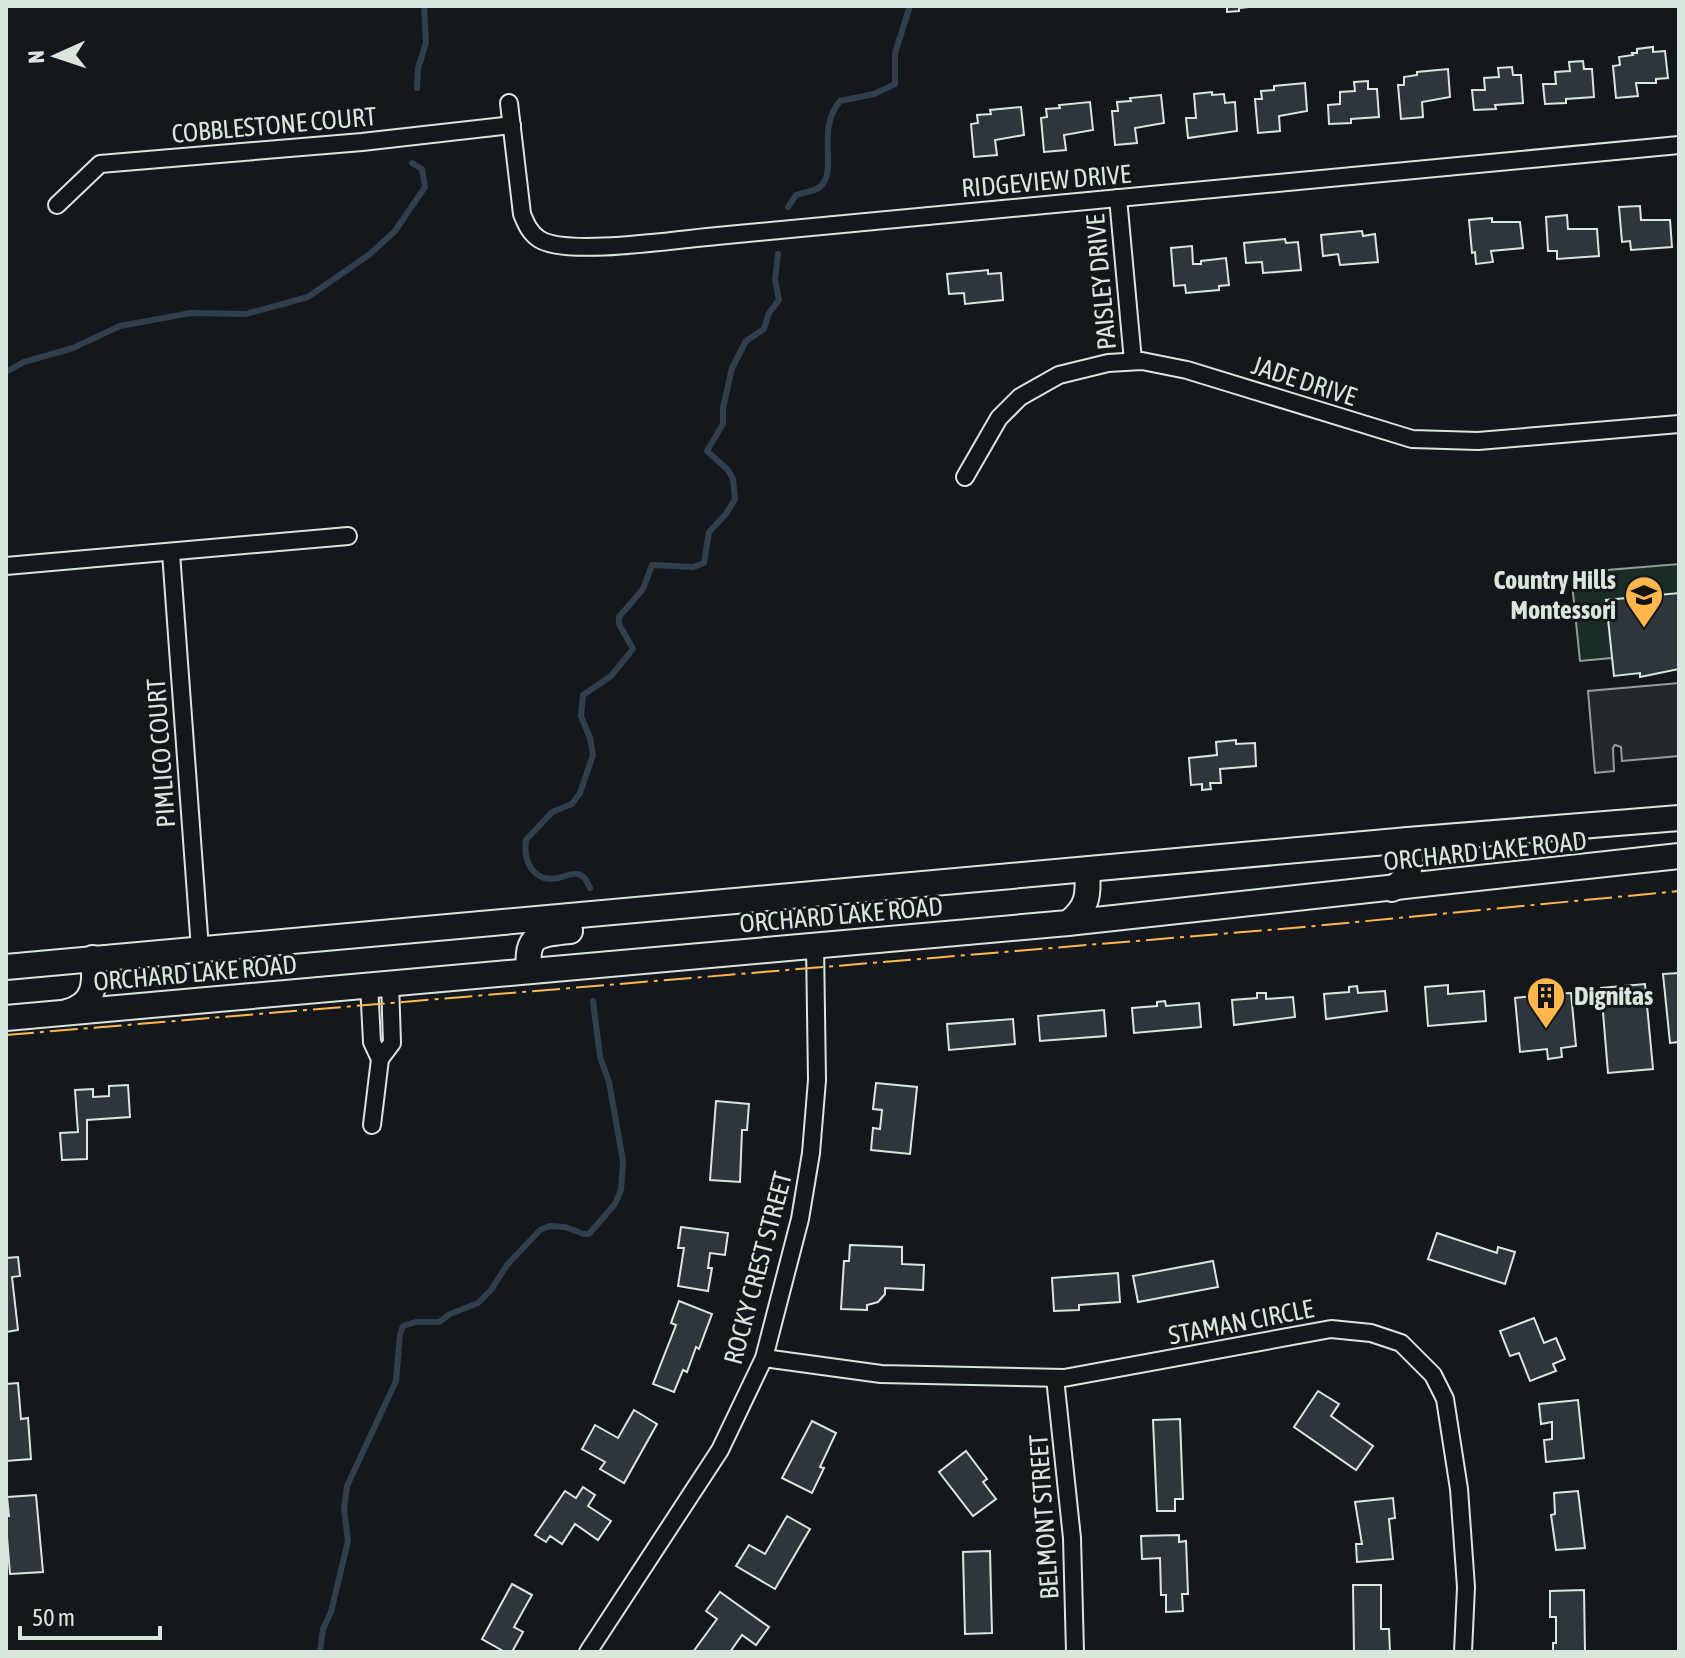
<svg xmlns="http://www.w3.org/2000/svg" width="1685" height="1658" viewBox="0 0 1685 1658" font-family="'Asap Condensed',sans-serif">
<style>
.green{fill:#1a2d24;stroke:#939e99;stroke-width:2}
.parking{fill:#24282b;stroke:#939e99;stroke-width:2}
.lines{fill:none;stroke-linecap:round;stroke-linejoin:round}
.stream{stroke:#2f3f4d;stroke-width:6}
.building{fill:#2c363c;stroke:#d8e6dc;stroke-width:2}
.street-casing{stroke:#d8e6dc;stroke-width:20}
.secondary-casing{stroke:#d8e6dc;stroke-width:28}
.street{stroke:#14181c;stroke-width:16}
.secondary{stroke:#14181c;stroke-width:24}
.power{stroke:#ffb74d;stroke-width:2;stroke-dasharray:28 6 4 6;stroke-linecap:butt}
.labels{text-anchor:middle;stroke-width:6;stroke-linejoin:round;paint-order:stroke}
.street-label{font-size:26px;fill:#d8e6dc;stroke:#14181c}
.poi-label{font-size:26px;font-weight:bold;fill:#d8e6dc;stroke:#14181c;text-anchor:end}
</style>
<rect width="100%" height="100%" fill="#14181c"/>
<polygon class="green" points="1679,564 1679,593 1612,658 1580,661 1571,573"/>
<polygon class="parking" points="1679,683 1679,756 1622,761 1621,747 1615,745 1613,748 1614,771 1595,773 1588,691"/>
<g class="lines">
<g class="stream">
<polyline points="417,88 418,68 426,43 424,6"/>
<path d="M788,207L796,195C804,192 813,192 820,187C839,170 815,131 840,101L874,94L895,84V53L910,6"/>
<polyline points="6,372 24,362 73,348 120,326 191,313 246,314 308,297 370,254 395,231 425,187 422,169 412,163"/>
<path d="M590,888C587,882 585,875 577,874C571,873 564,877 558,878C533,883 523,861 526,840L552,812L572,804L580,793L593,755L590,738L581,716L583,695L611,676L633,649L619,624V617L643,589L652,565L693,567L704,563L709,532L726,514L735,499L733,479L728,470L707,451L723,424V408L732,368L746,341L764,329L769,313L779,300L775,280L778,254"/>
<polyline points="320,1652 323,1629 331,1612 348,1541 344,1509 347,1486 396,1381 400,1334 403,1326 416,1322 439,1322 450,1314 478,1303 491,1290 507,1265 540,1230 550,1226 565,1227 584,1234 589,1234 615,1204 621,1190 623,1161 609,1082 600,1057 593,1001"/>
</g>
</g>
<g class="building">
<polygon points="1227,6 1260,6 1239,8 1239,11 1227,12"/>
<polygon points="1653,47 1653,52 1665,51 1668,78 1656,79 1656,83 1636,83 1638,96 1616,98 1613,66 1620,65 1619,57 1633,55 1632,53 1637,53 1637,49"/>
<polygon points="1583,61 1584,69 1592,69 1594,97 1566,99 1566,103 1545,104 1543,84 1556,84 1555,72 1570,71 1569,62"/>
<polygon points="1512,67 1513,75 1521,75 1523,103 1495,105 1496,109 1474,110 1472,90 1485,90 1484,78 1499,77 1498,68"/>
<polygon points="1448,69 1450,97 1422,102 1423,117 1401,119 1398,85 1404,85 1404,77 1417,75 1417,72"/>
<polygon points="1368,81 1368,89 1377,89 1379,117 1351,119 1351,123 1329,124 1328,105 1340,104 1340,92 1355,91 1354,82"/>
<polygon points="1305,83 1307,111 1279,116 1280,131 1258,133 1255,99 1262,99 1261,91 1274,90 1274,86"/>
<polygon points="1212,92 1212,95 1224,94 1225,103 1235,102 1237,131 1188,138 1186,118 1196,118 1194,94"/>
<polygon points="1161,95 1164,123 1135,128 1137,143 1115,145 1112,111 1118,111 1117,102 1131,101 1130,98"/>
<polygon points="1090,102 1093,130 1064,135 1066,150 1044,152 1041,118 1047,117 1046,109 1060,108 1059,105"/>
<polygon points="1021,107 1024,135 995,140 997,155 974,157 971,124 978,123 977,115 991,114 990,110"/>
<polygon points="1640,206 1641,220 1670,220 1672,247 1631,250 1630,241 1622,242 1619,207"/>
<polygon points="1567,215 1568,229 1597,229 1599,256 1557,259 1557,251 1548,251 1546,217"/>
<polygon points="1492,218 1492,222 1520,222 1523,248 1491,251 1493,262 1476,264 1475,252 1472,253 1469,220"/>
<polygon points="1362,231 1363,236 1375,234 1378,262 1340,265 1338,254 1323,256 1321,235"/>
<polygon points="1285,239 1286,243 1298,242 1301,270 1263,273 1262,262 1246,263 1244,243"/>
<polygon points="1192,246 1193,264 1201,264 1201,261 1226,258 1229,285 1219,286 1219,290 1186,293 1185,285 1174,286 1171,248"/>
<polygon points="988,270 988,274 1001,273 1003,300 965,304 964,293 949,294 947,274"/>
<polygon points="1679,593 1679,669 1640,677 1640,673 1614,676 1606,600"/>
<polygon points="1236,740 1236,744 1255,743 1256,766 1220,769 1221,783 1210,783 1211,789 1202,790 1202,784 1191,785 1189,758 1217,755 1216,742"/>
<polygon points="1679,973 1679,1042 1670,1043 1663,974"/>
<polygon points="1645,984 1653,1069 1608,1073 1601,988"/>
<polygon points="1448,985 1448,994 1484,991 1486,1021 1428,1026 1425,987"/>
<polygon points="1357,986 1358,993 1385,991 1387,1011 1326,1019 1324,994 1349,992 1349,987"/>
<polygon points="1257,993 1266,993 1266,999 1293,997 1295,1017 1234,1025 1232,1000 1257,998"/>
<polygon points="1571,993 1576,1046 1561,1048 1562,1057 1548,1059 1547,1049 1520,1052 1515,998 1534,996 1535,1006 1544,1005 1545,1014 1554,1013 1553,994"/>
<polygon points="1165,1001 1166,1006 1199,1003 1201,1027 1134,1033 1132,1008 1157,1006 1157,1002"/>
<polygon points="1104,1010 1106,1036 1040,1041 1038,1016"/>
<polygon points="1013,1019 1015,1044 949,1050 947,1024"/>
<polygon points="876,1083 917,1087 910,1154 871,1150 873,1128 880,1129 882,1110 873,1109"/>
<polygon points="128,1085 130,1117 87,1120 87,1159 62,1160 60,1133 78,1132 75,1090 93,1089 93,1097 109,1096 109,1086"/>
<polygon points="716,1101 749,1104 747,1130 742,1130 740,1182 710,1180"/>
<polygon points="681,1227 728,1233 725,1255 710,1253 708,1268 712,1268 708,1291 678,1286 684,1248 678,1248"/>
<polygon points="1437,1233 1497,1253 1498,1247 1515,1252 1505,1284 1428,1259"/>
<polygon points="850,1245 902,1247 902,1264 924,1265 923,1290 885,1288 885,1294 878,1302 867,1305 867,1310 841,1309 844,1261 849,1261"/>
<polygon points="18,1257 20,1276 12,1277 18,1330 6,1332 6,1258"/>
<polygon points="1213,1261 1218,1287 1138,1302 1133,1276"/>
<polygon points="1118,1273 1120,1302 1079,1305 1079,1310 1054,1311 1052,1278"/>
<polygon points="679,1301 712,1314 699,1349 696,1347 687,1372 683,1370 674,1392 653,1384 676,1325 671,1323"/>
<polygon points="1534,1318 1544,1343 1556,1338 1565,1359 1553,1364 1556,1371 1530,1381 1519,1353 1510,1356 1500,1331"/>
<polygon points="18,1383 21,1419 28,1418 31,1459 6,1461 6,1384"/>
<polygon points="1318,1391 1339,1404 1331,1416 1373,1446 1356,1470 1294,1427"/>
<polygon points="1578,1400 1584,1458 1546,1462 1544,1440 1552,1439 1552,1422 1541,1424 1539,1404"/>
<polygon points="634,1410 657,1424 624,1483 600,1469 605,1462 582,1449 595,1425 618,1438"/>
<polygon points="1180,1419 1183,1499 1175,1499 1175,1511 1157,1511 1153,1420"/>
<polygon points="812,1421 836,1433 820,1467 824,1468 812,1493 782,1478"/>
<polygon points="966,1451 987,1479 983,1482 996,1499 973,1516 939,1472"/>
<polygon points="583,1487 595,1495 588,1506 611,1521 598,1540 575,1524 562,1544 550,1536 546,1542 535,1535 565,1491 576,1498"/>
<polygon points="1578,1491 1585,1548 1556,1550 1551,1515 1555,1514 1554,1493"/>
<polygon points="36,1495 43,1572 10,1574 6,1525 6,1516 9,1516 7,1497"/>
<polygon points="1393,1498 1395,1518 1389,1519 1393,1559 1357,1562 1356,1544 1362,1544 1355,1502"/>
<polygon points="787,1516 810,1529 775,1589 736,1566 749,1545 765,1554"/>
<polygon points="1179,1535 1179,1542 1186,1541 1188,1594 1182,1594 1183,1611 1166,1612 1166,1595 1161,1595 1160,1558 1142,1559 1141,1536"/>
<polygon points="990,1551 992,1633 965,1634 963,1552"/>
<polygon points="512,1584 532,1595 514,1627 523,1632 512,1652 505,1652 482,1639"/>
<polygon points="1353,1585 1381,1585 1381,1629 1389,1629 1390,1652 1354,1652"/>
<polygon points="1584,1590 1585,1652 1553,1652 1553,1643 1556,1643 1556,1617 1550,1617 1550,1591"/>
<polygon points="720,1592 769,1627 756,1645 742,1635 730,1652 693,1652 717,1619 706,1611"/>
</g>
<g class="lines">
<g class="street-casing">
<g id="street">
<path d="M509,103L522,214C526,224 530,233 539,239C566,257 681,239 717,236L1679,145"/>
<polyline points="1118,198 1133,361"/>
<polyline points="57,205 100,164 362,142 512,125"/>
<polyline points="965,477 999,418 1020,397 1059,375 1108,363 1142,361 1187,370 1412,439 1478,441 1679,424"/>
<polyline points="171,553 200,949"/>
<polyline points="6,566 348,536"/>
<polyline points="369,984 372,1042 380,1059"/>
<polyline points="372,1125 380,1059 392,1043 390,982"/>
<polyline points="764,1358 881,1374 1064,1378 1331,1329 1371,1333 1401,1343 1433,1375 1445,1399 1459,1489 1466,1587 1463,1652"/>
<polyline points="1055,1378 1072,1538 1075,1652"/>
<polyline points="588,1652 720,1450 764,1358 800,1219 811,1153 817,1080 815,945"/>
</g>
</g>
<g class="secondary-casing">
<g id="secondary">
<path d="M1392,889C1414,874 1411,865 1408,840"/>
<path d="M1068,923C1088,908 1089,894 1087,871"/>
<polyline points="6,967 1408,840 1679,818"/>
<path d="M529,971C526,935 537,934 570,931"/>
<path d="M67,1012C95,1004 96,984 93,958"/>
<polyline points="6,1018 1068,923 1679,856"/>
</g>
</g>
<use href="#street" class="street"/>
<use href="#secondary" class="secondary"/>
<polyline class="power" points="6,1035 1304,927 1679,891"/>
</g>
<defs>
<g id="school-pin" transform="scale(2)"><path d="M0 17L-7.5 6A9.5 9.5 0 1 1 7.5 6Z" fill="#ffb74d" stroke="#14181c"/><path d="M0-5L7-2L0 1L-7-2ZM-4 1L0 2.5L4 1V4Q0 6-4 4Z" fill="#111"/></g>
<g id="building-pin" transform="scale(2)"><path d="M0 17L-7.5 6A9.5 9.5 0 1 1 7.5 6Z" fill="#ffb74d" stroke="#14181c"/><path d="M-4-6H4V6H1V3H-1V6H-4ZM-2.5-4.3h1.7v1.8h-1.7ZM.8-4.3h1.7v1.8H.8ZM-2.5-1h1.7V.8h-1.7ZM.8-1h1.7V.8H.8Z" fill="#111"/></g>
</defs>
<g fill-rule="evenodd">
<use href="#school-pin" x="1644" y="595"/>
<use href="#building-pin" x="1546" y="996"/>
</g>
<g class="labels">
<g class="street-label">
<text transform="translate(274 125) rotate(-5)" y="9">COBBLESTONE COURT</text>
<text transform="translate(1046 181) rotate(-5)" y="9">RIDGEVIEW DRIVE</text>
<text transform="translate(1101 282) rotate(-95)" y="9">PAISLEY DRIVE</text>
<text transform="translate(1304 381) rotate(18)" y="9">JADE DRIVE</text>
<text transform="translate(161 753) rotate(-94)" y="9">PIMLICO COURT</text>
<text transform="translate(1485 851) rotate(-6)" y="9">ORCHARD LAKE ROAD</text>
<text transform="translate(841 915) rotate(-5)" y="9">ORCHARD LAKE ROAD</text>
<text transform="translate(195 973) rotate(-5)" y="9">ORCHARD LAKE ROAD</text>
<text transform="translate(758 1268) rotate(-75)" y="9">ROCKY CREST STREET</text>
<text transform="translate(1241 1322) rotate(-11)" y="9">STAMAN CIRCLE</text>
<text transform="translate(1044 1517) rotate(-94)" y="9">BELMONT STREET</text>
</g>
<g class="poi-label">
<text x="1616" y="589">Country Hills<tspan x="1616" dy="30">Montessori</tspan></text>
<text x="1574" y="1005" text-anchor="start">Dignitas</text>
</g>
</g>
<rect width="1685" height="1658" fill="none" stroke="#d8e6dc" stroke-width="16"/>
<g transform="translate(56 56) rotate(267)" stroke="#14181c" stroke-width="6" paint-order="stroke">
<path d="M0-6L14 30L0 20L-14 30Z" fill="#d8e6dc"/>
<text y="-12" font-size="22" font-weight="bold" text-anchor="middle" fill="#d8e6dc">N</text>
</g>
<path d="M20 1626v12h140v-12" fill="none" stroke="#d8e6dc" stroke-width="4"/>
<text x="32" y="1626" font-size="24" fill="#d8e6dc" stroke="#14181c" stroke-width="6" paint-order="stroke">50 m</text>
</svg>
